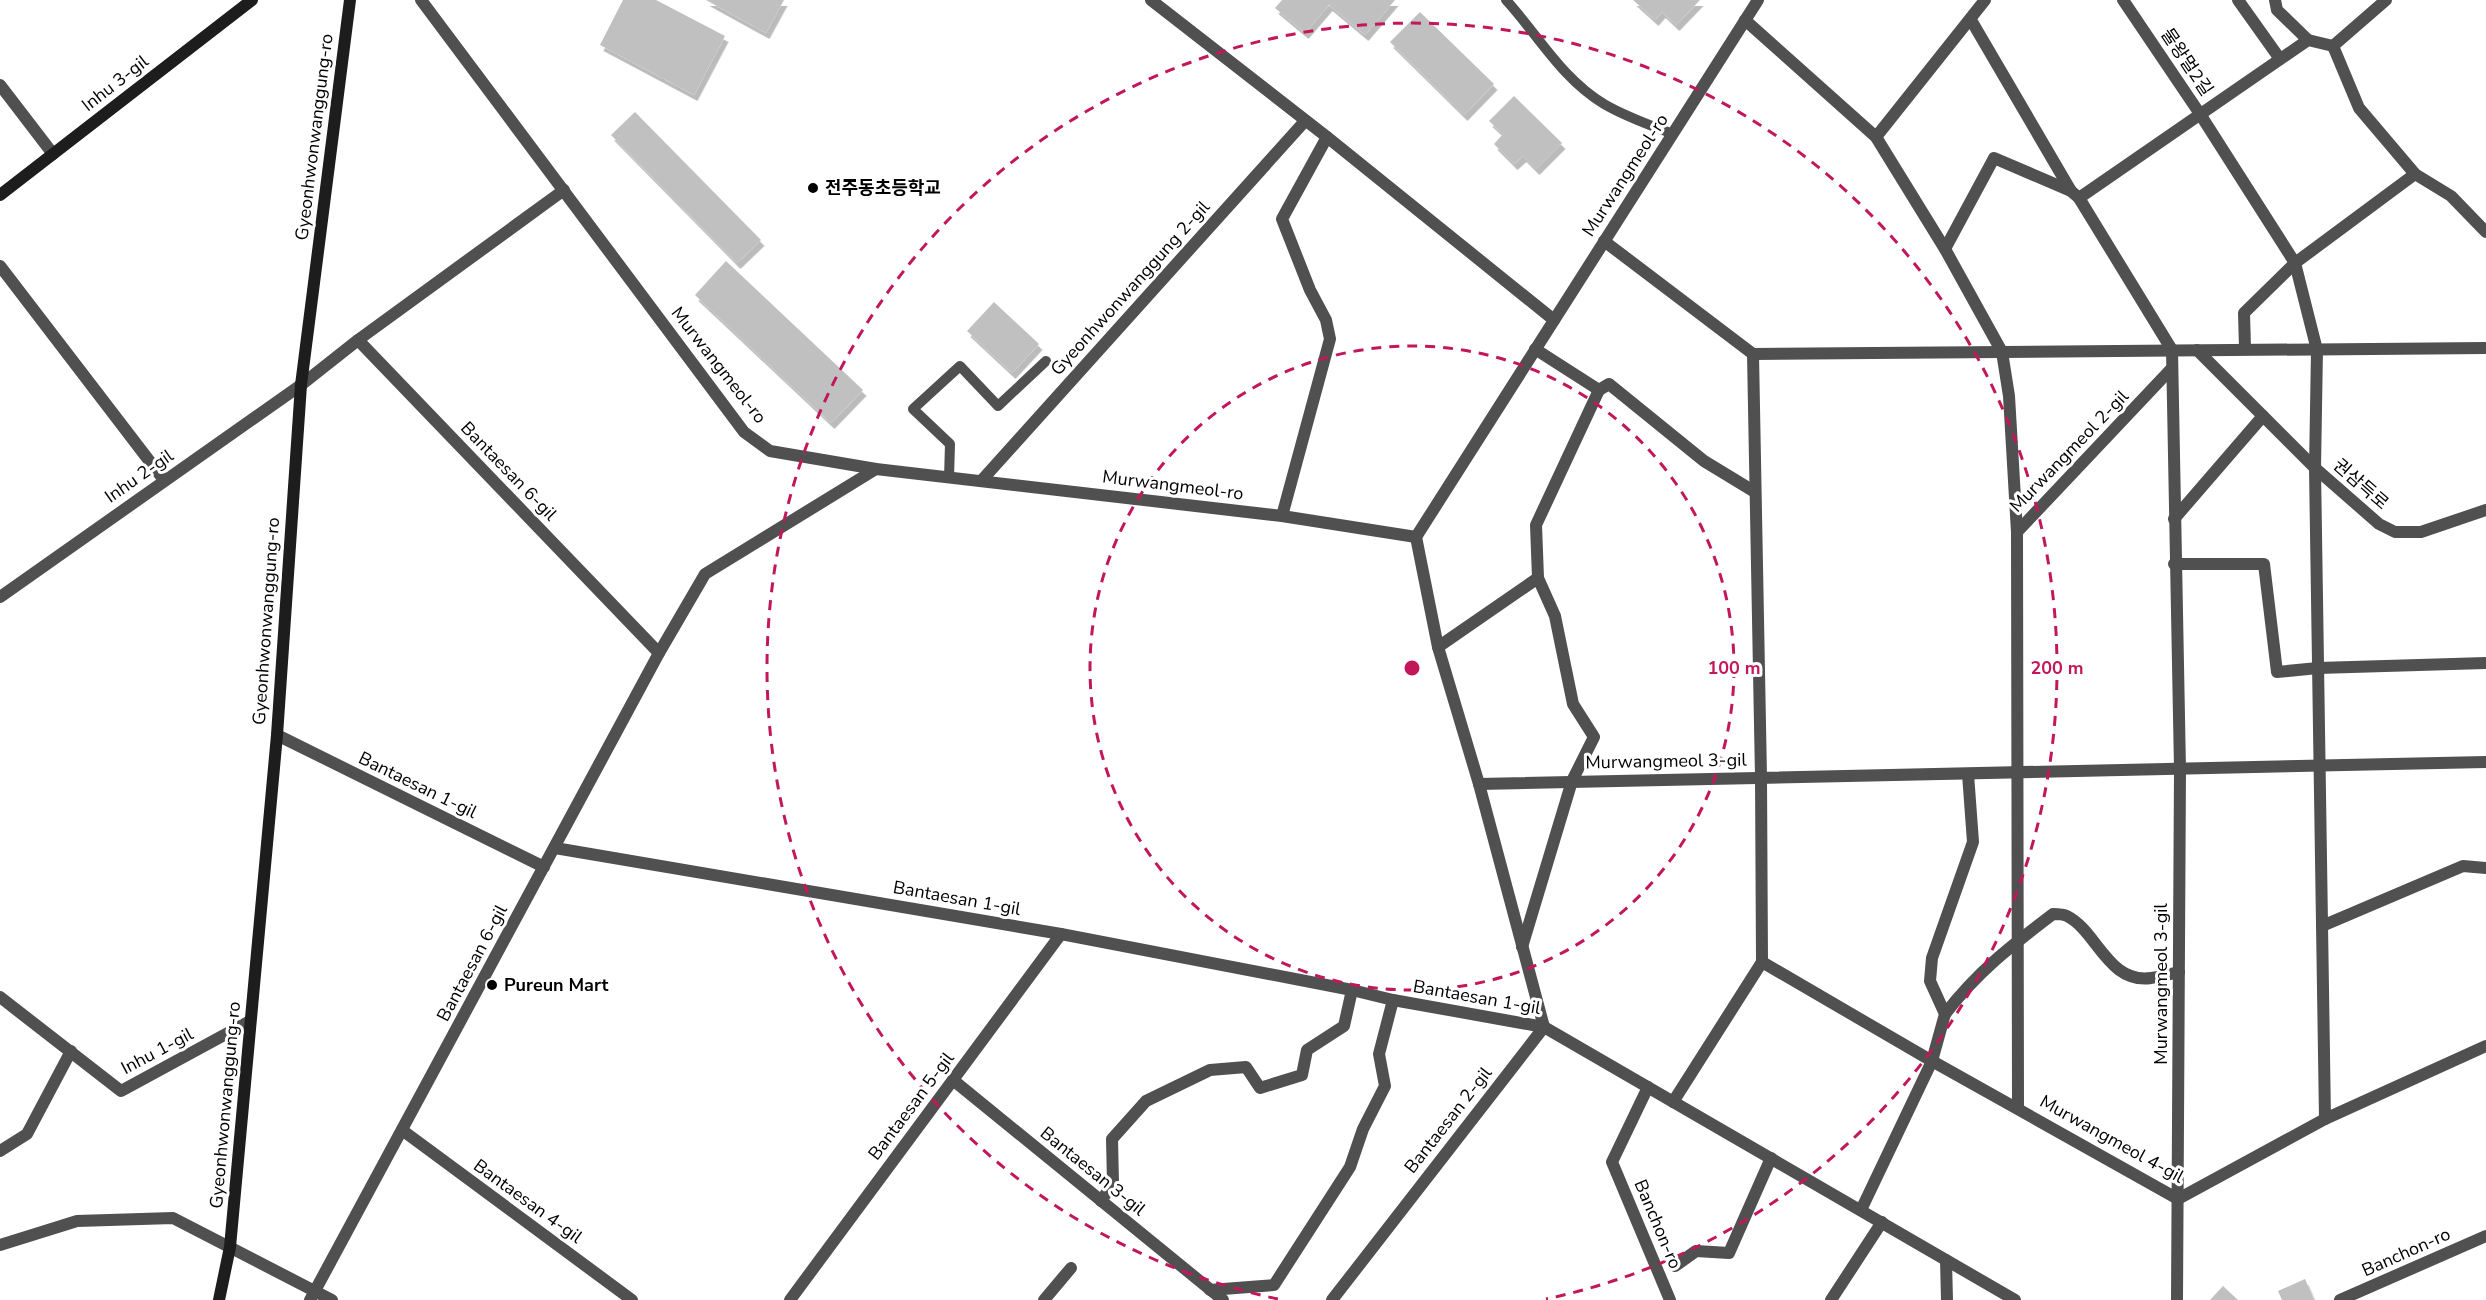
<svg xmlns="http://www.w3.org/2000/svg" width="2486" height="1300" viewBox="0 0 2486 1300" font-family="'Nunito Sans','Noto Sans KR',sans-serif">
<style>
.building{fill:#c0c0c0;filter:url(#shadow)}
.lines{fill:none;stroke-linecap:round;stroke-linejoin:round}
.lane{stroke:#505050;stroke-width:10}
.street{stroke:#505050;stroke-width:12}
.secondary{stroke:#1d1d1d;stroke-width:12}
.ring{fill:none;stroke:#c2185b;stroke-width:3;stroke-dasharray:10 8}
.poi-dot{fill:#000;stroke:#fff;stroke-width:2}
.labels{text-anchor:middle;stroke-width:6;stroke-linejoin:round;paint-order:stroke}
.street-label{font-size:18px;fill:#000;stroke:#fff}
.poi-label{font-size:18px;font-weight:bold;fill:#000;stroke:#fff;text-anchor:start}
.centre{fill:#c2185b;stroke:#fff;stroke-width:3}
.ring-label{font-size:18px;text-anchor:middle;font-weight:bold;fill:#c2185b;stroke:#fff;stroke-width:6;stroke-linejoin:round;paint-order:stroke}
</style>
<defs>
<filter id="shadow"><feDropShadow dx="3.5" dy="6" stdDeviation="0" flood-color="#0004"/></filter>
</defs>
<rect width="100%" height="100%" fill="#fff"/>
<g class="building">
<polygon points="623,0 656,0 725,36 694,95 600,45"/>
<polygon points="706,0 784,0 766,33"/>
<polygon points="1282,0 1395,0 1365,35 1329,5 1305,33 1275,8"/>
<polygon points="1633,0 1700,0 1676,25 1662,12 1655,20"/>
<polygon points="1420,12 1494,84 1464,115 1390,42"/>
<polygon points="1514,96 1562,143 1536,169 1523,156 1514,164 1494,144 1503,134 1489,121"/>
<polygon points="635,112 761,240 737,263 611,135"/>
<polygon points="726,261 863,390 831,423 695,295"/>
<polygon points="994,302 1039,344 1012,373 967,331"/>
<polygon points="2305,1279 2314,1300 2282,1300 2278,1291"/>
<polygon points="2223,1286 2238,1300 2210,1300"/>
</g>
<g class="lines">
<g class="lane">
<path d="M1506,0C1538,35 1562,79 1604,104C1626,117 1650,125 1673,134"/>
<polyline points="949,478 950,444 913,409 960,366 998,406 1046,361"/>
</g>
<g class="street">
<polyline points="421,0 744,432 770,451 876,469 1282,516 1416,537 1758,0"/>
<polyline points="1151,0 1327,137 1554,320"/>
<polyline points="2123,0 2200,114 2295,263 2317,350 2315,468 2325,1119"/>
<polyline points="2238,0 2280,59"/>
<polyline points="2275,0 2277,10 2308,40 2333,46"/>
<polyline points="2386,0 2333,46 2359,108 2415,174 2451,196 2486,232"/>
<polyline points="1745,20 1876,137 1945,249 2002,352 2009,396 2017,532 2018,1108"/>
<polyline points="1971,20 2071,191 2079,198 2172,350 2180,769 2177,1300"/>
<polyline points="0,85 53,154"/>
<polyline points="1876,137 1985,0"/>
<polyline points="2079,198 2308,40"/>
<polyline points="1604,241 1753,354 2486,348"/>
<polyline points="1945,249 1994,158 2071,191"/>
<polyline points="0,266 164,480"/>
<polyline points="358,340 659,653"/>
<polyline points="2245,348 2244,313 2295,263 2415,174"/>
<polyline points="1535,349 1599,390 1609,384 1704,461 1755,492"/>
<polyline points="2197,350 2315,468 2379,524 2395,532 2421,532 2486,510"/>
<polyline points="1753,354 1761,777 1762,962"/>
<polyline points="982,480 1305,121"/>
<polyline points="1282,516 1330,339 1326,320 1310,290 1282,219 1327,137"/>
<polyline points="2174,519 2263,416"/>
<polyline points="2017,532 2172,368"/>
<polyline points="2174,564 2264,564 2277,672 2318,668 2486,663"/>
<polyline points="0,597 301,385 358,340 564,190"/>
<polyline points="1438,647 1538,578"/>
<polyline points="277,735 544,867"/>
<polyline points="1479,784 2486,762"/>
<polyline points="555,848 1061,934 1352,990 1393,1000 1544,1027 2015,1300"/>
<polyline points="2322,926 2463,866 2486,868"/>
<polyline points="1522,947 1572,781 1594,737 1573,704 1555,616 1538,578 1536,525 1599,390"/>
<polyline points="1762,962 1932,1061 2178,1199"/>
<polyline points="0,997 121,1091 250,1021"/>
<path d="M1945,1014C1978,971 2011,946 2053,914C2058,914 2063,914 2067,916C2097,931 2108,984 2151,978C2161,977 2170,974 2179,972"/>
<polyline points="953,1080 1223,1300"/>
<polyline points="1648,1087 1612,1162 1670,1300"/>
<polyline points="1673,1102 1762,962"/>
<polyline points="402,1130 632,1300"/>
<polyline points="0,1151 27,1134 71,1051"/>
<polyline points="2178,1199 2325,1119 2486,1046"/>
<polyline points="1101,1201 1113,1183 1112,1139 1146,1101 1210,1070 1246,1067 1260,1088 1302,1075 1307,1050 1344,1026 1352,990"/>
<polyline points="1861,1210 1932,1061 1945,1014 1930,981 1932,958 1973,842 1968,774"/>
<polyline points="0,1245 77,1221 173,1218 332,1300"/>
<polyline points="1946,1260 1947,1300"/>
<polyline points="1675,1266 1696,1251 1729,1253 1771,1158"/>
<polyline points="1210,1290 1274,1285 1350,1167 1363,1129 1385,1086 1379,1054 1393,1000"/>
<polyline points="310,1300 659,653 705,574 876,469"/>
<polyline points="790,1300 1061,934"/>
<polyline points="1044,1300 1071,1268"/>
<polyline points="1332,1300 1544,1027 1479,784 1438,647 1416,537"/>
<polyline points="1831,1300 1882,1222"/>
<polyline points="2340,1300 2486,1236"/>
</g>
<g class="secondary">
<polyline points="0,195 252,0"/>
<polyline points="219,1300 230,1247 277,735 301,385 350,0"/>
</g>
</g>
<g class="ring">
<circle cx="1412" cy="668" r="322"/>
<path d="M1278 1299A645 645 0 1 1 1546 1299"/>
</g>
<g class="poi-dot">
<circle cx="813" cy="188" r="6"/>
<circle cx="492" cy="985" r="6"/>
</g>
<g class="labels">
<g class="street-label">
<text transform="translate(2187 62) rotate(56)" y="6">물왕멀2길</text>
<text transform="translate(115 83) rotate(-38)" y="6">Inhu 3-gil</text>
<text transform="translate(314 137) rotate(-83)" y="6">Gyeonhwonwanggung-ro</text>
<text transform="translate(1625 175) rotate(-57)" y="6">Murwangmeol-ro</text>
<text transform="translate(1130 288) rotate(-48)" y="6">Gyeonhwonwanggung 2-gil</text>
<text transform="translate(719 365) rotate(52)" y="6">Murwangmeol-ro</text>
<text transform="translate(2069 451) rotate(-46)" y="6">Murwangmeol 2-gil</text>
<text transform="translate(509 471) rotate(46)" y="6">Bantaesan 6-gil</text>
<text transform="translate(139 476) rotate(-35)" y="6">Inhu 2-gil</text>
<text transform="translate(2361 484) rotate(41)" y="6">권삼득로</text>
<text transform="translate(1173 485) rotate(7)" y="6">Murwangmeol-ro</text>
<text transform="translate(266 621) rotate(-86)" y="6">Gyeonhwonwanggung-ro</text>
<text transform="translate(1666 761) rotate(-1)" y="6">Murwangmeol 3-gil</text>
<text transform="translate(418 785) rotate(26)" y="6">Bantaesan 1-gil</text>
<text transform="translate(957 898) rotate(10)" y="6">Bantaesan 1-gil</text>
<text transform="translate(472 963) rotate(-62)" y="6">Bantaesan 6-gil</text>
<text transform="translate(2161 984) rotate(-90)" y="6">Murwangmeol 3-gil</text>
<text transform="translate(1477 997) rotate(10)" y="6">Bantaesan 1-gil</text>
<text transform="translate(157 1051) rotate(-28)" y="6">Inhu 1-gil</text>
<text transform="translate(225 1105) rotate(-85)" y="6">Gyeonhwonwanggung-ro</text>
<text transform="translate(911 1106) rotate(-53)" y="6">Bantaesan 5-gil</text>
<text transform="translate(1448 1120) rotate(-52)" y="6">Bantaesan 2-gil</text>
<text transform="translate(2112 1139) rotate(29)" y="6">Murwangmeol 4-gil</text>
<text transform="translate(1093 1171) rotate(39)" y="6">Bantaesan 3-gil</text>
<text transform="translate(528 1201) rotate(36)" y="6">Bantaesan 4-gil</text>
<text transform="translate(1658 1224) rotate(67)" y="6">Banchon-ro</text>
<text transform="translate(2406 1252) rotate(-24)" y="6">Banchon-ro</text>
</g>
<g class="poi-label">
<text x="825" y="194">전주동초등학교</text>
<text x="504" y="991">Pureun Mart</text>
</g>
</g>
<circle cx="1412" cy="668" r="9" class="centre"/>
<g class="ring-label">
<text x="1734" y="674">100 m</text>
<text x="2057" y="674">200 m</text>
</g>
</svg>
